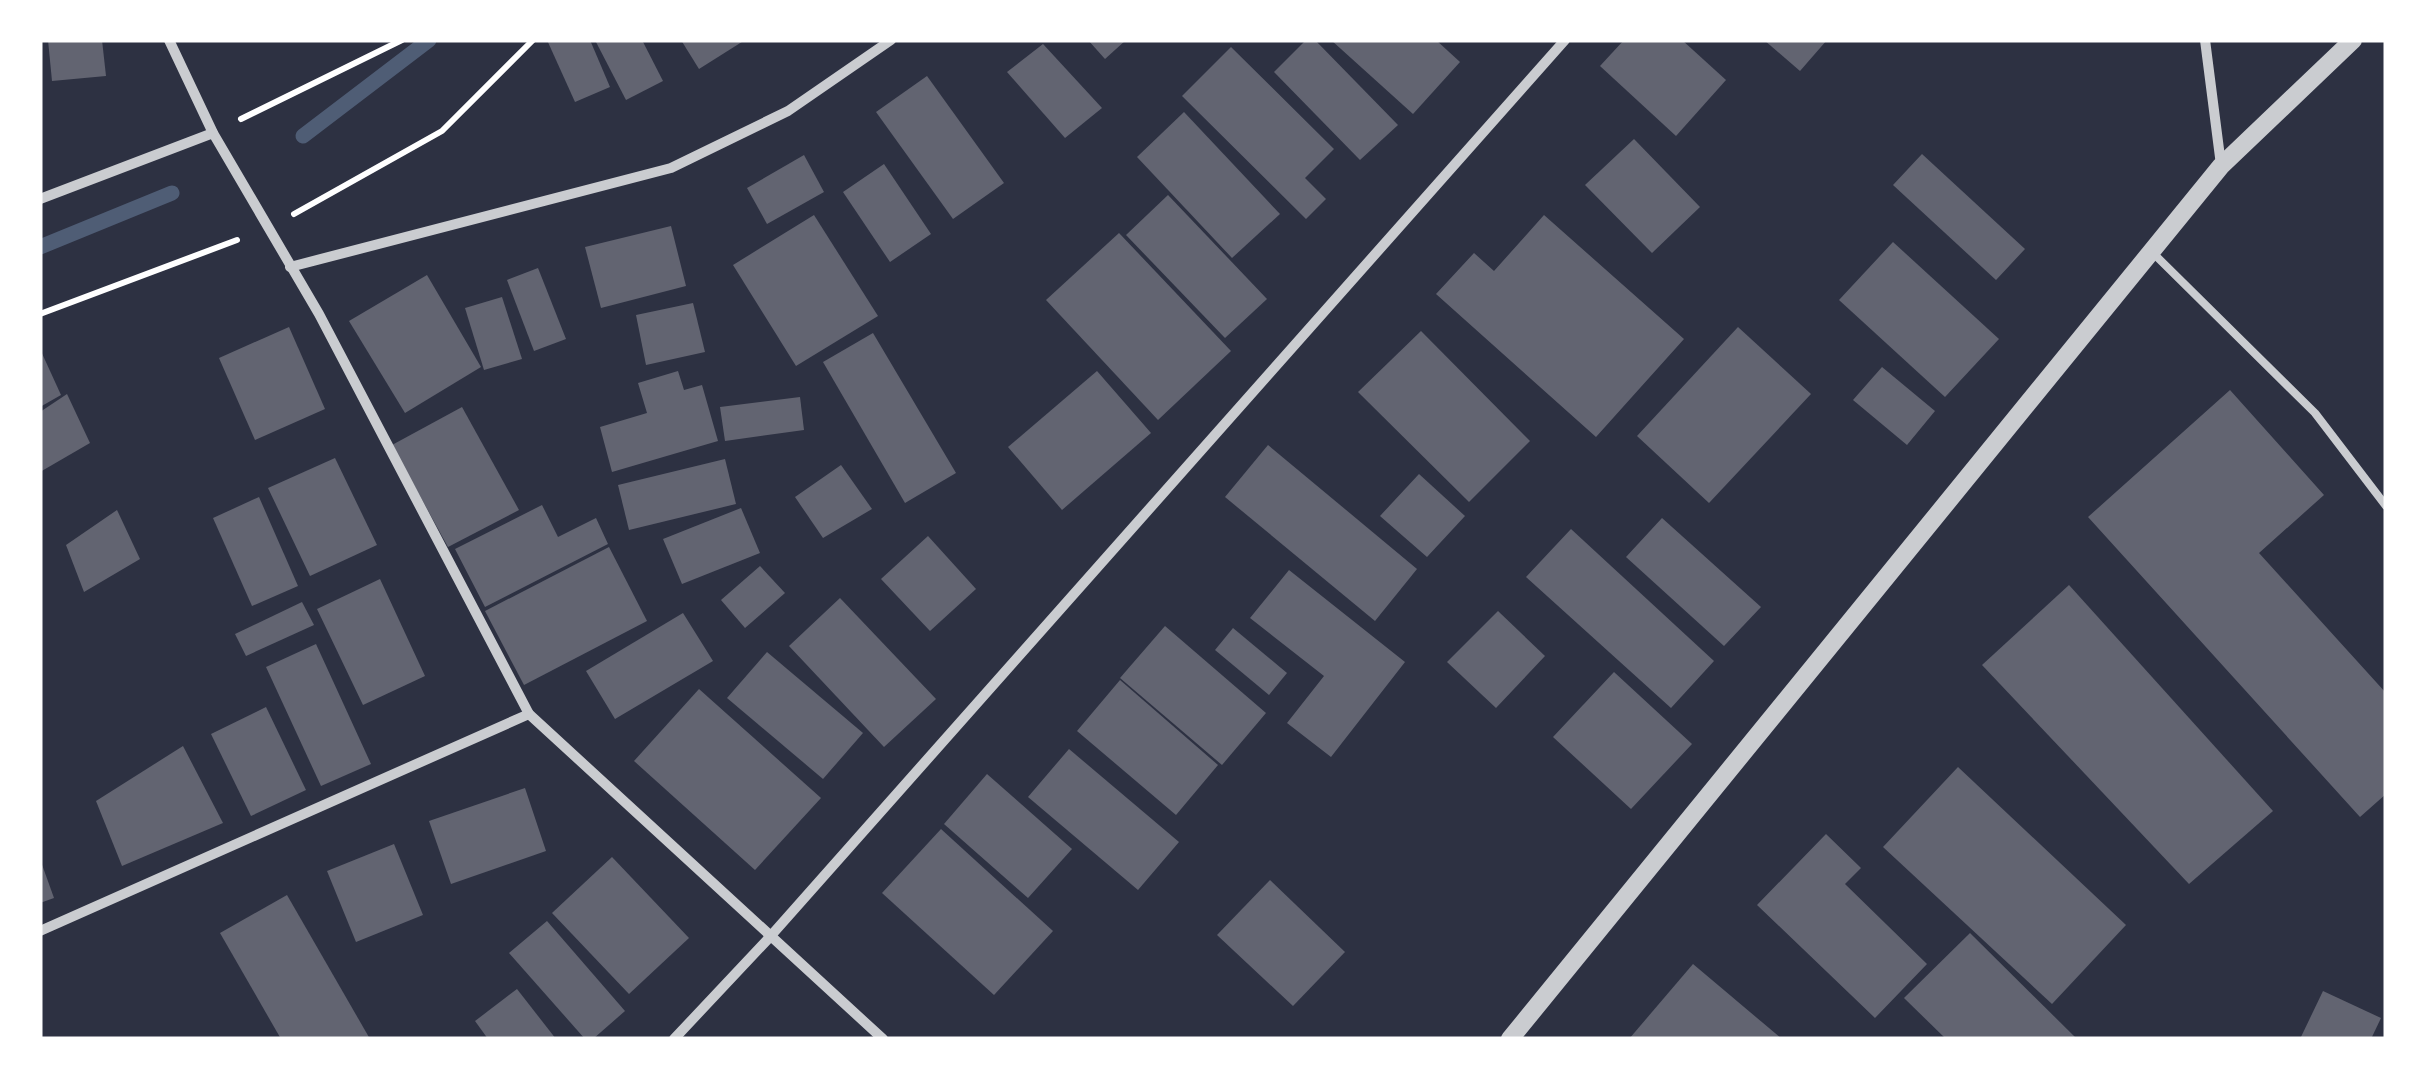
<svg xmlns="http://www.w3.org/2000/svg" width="2426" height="1079" viewBox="0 0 2426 1079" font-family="'DM Sans',sans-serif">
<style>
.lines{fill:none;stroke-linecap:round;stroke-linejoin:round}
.stream{stroke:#4f5d75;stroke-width:15}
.building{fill:#626471}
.path{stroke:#fff;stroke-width:6}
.service{stroke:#caccd0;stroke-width:8}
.minor{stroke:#caccd0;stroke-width:10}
.tertiary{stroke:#caccd0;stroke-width:18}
</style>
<rect width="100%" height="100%" fill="#2d3142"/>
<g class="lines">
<g class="stream">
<polyline points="303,136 429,40"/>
<polyline points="40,247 172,193"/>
</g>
</g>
<g class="building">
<polygon points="48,40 102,40 106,76 52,81"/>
<polygon points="547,40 590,40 610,87 575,102"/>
<polygon points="642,40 663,81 626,100 596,42"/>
<polygon points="681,40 745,40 699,69"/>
<polygon points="1088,40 1126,40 1105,59"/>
<polygon points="1306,40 1315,40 1398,125 1360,160 1274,72"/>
<polygon points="1331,40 1436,40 1460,62 1413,114"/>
<polygon points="1624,40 1682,40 1726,80 1676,136 1600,66"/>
<polygon points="1764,40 1827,40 1800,71"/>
<polygon points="1043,44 1102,108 1065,138 1007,72"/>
<polygon points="1231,47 1334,149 1305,178 1326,199 1306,219 1182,96"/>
<polygon points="927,76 1004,183 953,219 876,112"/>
<polygon points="1184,112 1280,214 1232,258 1137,157"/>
<polygon points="1634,139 1700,207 1652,253 1585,185"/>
<polygon points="1922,154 2025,249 1996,280 1893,185"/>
<polygon points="804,155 824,192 767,224 747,188"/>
<polygon points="884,164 931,234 890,262 843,192"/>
<polygon points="1168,195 1267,299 1225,338 1126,235"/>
<polygon points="814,215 878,316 796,366 733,265"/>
<polygon points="1544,215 1684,339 1596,437 1436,294 1474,253 1494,271"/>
<polygon points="671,226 686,286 601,308 585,247"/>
<polygon points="1119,233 1231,351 1158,420 1046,300"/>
<polygon points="1893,242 1999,339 1945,397 1839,300"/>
<polygon points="538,268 566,339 534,351 507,280"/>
<polygon points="427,275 481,367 405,413 349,321"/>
<polygon points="502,297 522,359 484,370 465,308"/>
<polygon points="693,303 705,352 646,365 636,315"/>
<polygon points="289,327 325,409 255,440 219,358"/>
<polygon points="1738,327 1811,394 1709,503 1637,436"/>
<polygon points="1421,331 1530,441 1469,502 1358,392"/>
<polygon points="873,333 956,473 905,503 823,362"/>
<polygon points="40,349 61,395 40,407"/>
<polygon points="1882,367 1935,411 1907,445 1853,400"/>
<polygon points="678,371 684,390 702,385 718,441 612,472 600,427 647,413 638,383"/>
<polygon points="1097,371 1151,433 1062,510 1008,447"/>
<polygon points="2230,390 2324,495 2259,553 2386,693 2386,794 2360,817 2088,517"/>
<polygon points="67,394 90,443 40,472 40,412"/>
<polygon points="800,397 804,430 725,441 720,407"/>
<polygon points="462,407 519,510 448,547 392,445"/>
<polygon points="1268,445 1417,569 1375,621 1225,497"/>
<polygon points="335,458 377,545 310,576 268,488"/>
<polygon points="725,459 736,504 629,530 618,485"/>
<polygon points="841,465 872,509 823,538 795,497"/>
<polygon points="1419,474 1465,516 1427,557 1380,516"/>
<polygon points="259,497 298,586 252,606 213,518"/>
<polygon points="542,505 558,537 596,518 608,544 485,607 455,549"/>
<polygon points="741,508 760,553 682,584 663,539"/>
<polygon points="117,510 140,559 84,592 66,545"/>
<polygon points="1662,518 1761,607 1724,646 1626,557"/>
<polygon points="1571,529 1714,661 1671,708 1526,577"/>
<polygon points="928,536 976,589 930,631 881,579"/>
<polygon points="609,547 647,621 524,685 485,611"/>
<polygon points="760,566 785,593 745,628 721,600"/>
<polygon points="1289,570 1405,662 1331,757 1287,723 1324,676 1250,618"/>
<polygon points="380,579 425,676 363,705 317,609"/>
<polygon points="2069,585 2273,811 2189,884 1982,665"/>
<polygon points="840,598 936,699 884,747 789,646"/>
<polygon points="302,602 314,625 246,656 235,634"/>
<polygon points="1498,611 1545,656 1496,708 1447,662"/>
<polygon points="683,613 713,661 615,719 586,671"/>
<polygon points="1165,626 1266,713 1222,765 1120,678"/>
<polygon points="1233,628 1287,673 1269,695 1215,650"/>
<polygon points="316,644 371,764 321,786 266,667"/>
<polygon points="767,652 863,733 823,779 727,698"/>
<polygon points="1614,672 1692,744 1631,809 1553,737"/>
<polygon points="1120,680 1218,765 1176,815 1077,731"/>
<polygon points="699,689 821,798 755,870 634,761"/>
<polygon points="266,707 306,790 251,816 211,734"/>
<polygon points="183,746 223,823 122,866 96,801"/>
<polygon points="1069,749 1179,842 1138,890 1028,797"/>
<polygon points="1958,767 2126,925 2052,1004 1883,847"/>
<polygon points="987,774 1072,849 1028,898 944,824"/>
<polygon points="525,788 546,851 451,884 429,821"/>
<polygon points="941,829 1053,931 994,995 882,893"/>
<polygon points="1826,834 1861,868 1845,884 1927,964 1875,1018 1757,905"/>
<polygon points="394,844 423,915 356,942 327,871"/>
<polygon points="612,857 689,938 629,994 552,913"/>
<polygon points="40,859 54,898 40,903"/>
<polygon points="1270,880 1345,952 1293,1006 1217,935"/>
<polygon points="287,895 370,1039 281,1039 220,933"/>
<polygon points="547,921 625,1011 593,1039 585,1039 509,953"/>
<polygon points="1970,933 2077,1039 1946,1039 1904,998"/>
<polygon points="1693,964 1782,1039 1629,1039"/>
<polygon points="517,989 556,1039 488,1039 475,1021"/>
<polygon points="2323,991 2381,1018 2371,1039 2300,1039"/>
</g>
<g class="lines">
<g class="path">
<polyline points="241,119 402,40"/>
<polyline points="294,214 442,131 533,40"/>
<polyline points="40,314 237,240"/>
</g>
<polyline class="service" points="2154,254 2315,413 2386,506"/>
<g class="minor">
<polyline points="169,40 213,133 319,314 529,714 883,1039"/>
<polyline points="2205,40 2221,165"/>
<polyline points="40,199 213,133"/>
<polyline points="290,267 671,168 788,111 891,40"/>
<polyline points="40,931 529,714"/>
<polyline points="674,1039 768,939 1565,40"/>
</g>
<polyline class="tertiary" points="1510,1039 2221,166 2353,40"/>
</g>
<rect width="2426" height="1079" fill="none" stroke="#ffffff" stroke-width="85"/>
</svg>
